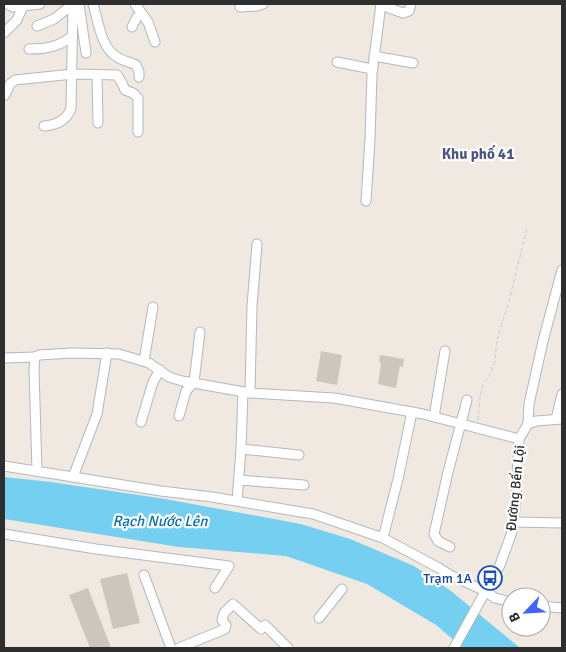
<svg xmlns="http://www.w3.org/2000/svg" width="566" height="652" viewBox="0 0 566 652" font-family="Signika,sans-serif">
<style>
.water{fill:#75cff0}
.building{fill:#cbc7bf}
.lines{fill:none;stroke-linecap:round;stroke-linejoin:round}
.minor-casing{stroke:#b4b7c1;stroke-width:11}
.path{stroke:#c9c9c9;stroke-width:1;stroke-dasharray:4 2.5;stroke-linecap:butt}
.minor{stroke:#fff;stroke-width:9}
.labels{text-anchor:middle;stroke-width:4.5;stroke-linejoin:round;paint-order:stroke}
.street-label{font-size:14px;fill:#2e2e2e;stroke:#fff}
.transit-label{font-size:14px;fill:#164399;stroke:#fff;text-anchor:end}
.neighbourhood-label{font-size:15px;font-weight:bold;fill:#4d5680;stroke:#fff}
.water-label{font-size:15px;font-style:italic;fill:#0d6fa3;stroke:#fff}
</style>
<rect width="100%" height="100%" fill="#efe9e1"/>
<polygon class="water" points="4,477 51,482 165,499 301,524 350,539 414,566 451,591 520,648 463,648 436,625 367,584 286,556 179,547 4,519"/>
<g class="building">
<polygon points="321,351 342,355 337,385 316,381"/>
<polygon points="380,355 404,359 403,367 400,366 396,388 378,384 381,363 379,362"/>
<polygon points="127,573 140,623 113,629 100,579"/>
<polygon points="88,588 105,632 111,648 90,648 69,595"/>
</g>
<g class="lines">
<g class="minor-casing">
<g id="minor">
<polyline points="79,4 86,53"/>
<path d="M93,4C98,20 101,48 117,57C123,61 130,62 136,65L139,72V77"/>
<polyline points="135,4 148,22 155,42"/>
<polyline points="9,5 13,7 40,4"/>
<polyline points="381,5 403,13 409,11 411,4"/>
<polyline points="240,7 257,6 263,4"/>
<polyline points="37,26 54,19 73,4"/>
<polyline points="132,27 137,17 142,14"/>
<polyline points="4,33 17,20 23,6"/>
<path d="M29,49C46,49 59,47 72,36"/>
<polyline points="374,56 413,63"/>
<polyline points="337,62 372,69"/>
<polyline points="97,75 98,123"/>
<polyline points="5,95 10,84 15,80 73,74 117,75 122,83 125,90 133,93 138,98 138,132"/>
<path d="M44,126C57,125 67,120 71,108L73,4"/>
<polyline points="366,201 370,139 372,74 381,4"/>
<polyline points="4,358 35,357"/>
<polyline points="144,361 153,307"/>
<polyline points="250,393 252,306 257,244"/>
<polyline points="179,416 186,391 194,382 200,332"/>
<polyline points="434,417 445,351"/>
<polyline points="556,419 562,394"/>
<polyline points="141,422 153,382 160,370"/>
<polyline points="528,424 529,404 543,341 562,270"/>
<polyline points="528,424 536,421 562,419"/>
<polyline points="241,449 299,455"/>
<polyline points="4,466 161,491 212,497 313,514 383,538 439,568 450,575 485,591 495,598 511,602"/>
<polyline points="37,471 34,369 35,357 39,355 72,353 119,354 149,363 169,377 182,381 250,393 334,398 423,414 519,439"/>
<polyline points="73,477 97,414 107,353"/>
<polyline points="239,480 304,485"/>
<polyline points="237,501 241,449 243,392"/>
<polyline points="513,522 562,523"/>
<polyline points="4,534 96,549 229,566 215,588"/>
<polyline points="383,538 398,479 412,412"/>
<polyline points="450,547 438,541 434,534 448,472 467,400"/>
<polyline points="144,575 171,648"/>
<polyline points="541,606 562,608"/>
<polyline points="319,618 342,589"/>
<polyline points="179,648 225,629 226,625 222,620 224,613 233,604 261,629 265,625 288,648"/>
<polyline points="454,648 500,565 512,532 516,500 519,439 528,424"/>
</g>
</g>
<polyline class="path" points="478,420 480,396 484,382 491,373 495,361 497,340 509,301 527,228"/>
<use href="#minor" class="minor"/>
</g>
<defs>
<g id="bus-ring" transform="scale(1.25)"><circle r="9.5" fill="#fff" stroke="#1a4fb4" stroke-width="1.5"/><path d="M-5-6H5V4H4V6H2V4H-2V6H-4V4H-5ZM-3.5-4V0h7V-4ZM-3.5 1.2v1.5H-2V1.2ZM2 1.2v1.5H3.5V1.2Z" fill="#1a4fb4"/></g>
</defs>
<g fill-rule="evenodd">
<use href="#bus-ring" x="490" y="578"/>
</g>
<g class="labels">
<g class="street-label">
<text transform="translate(515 488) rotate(-84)" y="5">Đường Bến Lội</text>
</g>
<g class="transit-label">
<text x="472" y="583">Trạm 1A</text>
</g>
<g class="neighbourhood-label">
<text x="478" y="159">Khu phố 41</text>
</g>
<g class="water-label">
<text x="160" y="526">Rạch Nước Lên</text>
</g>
</g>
<rect width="566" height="652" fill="none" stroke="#2e2e2e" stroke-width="10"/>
<g transform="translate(526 612) rotate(245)"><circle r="24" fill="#ffffff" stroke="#ababab"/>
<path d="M0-4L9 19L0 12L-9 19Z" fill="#4264fb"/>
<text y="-8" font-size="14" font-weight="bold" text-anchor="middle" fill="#2e2e2e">B</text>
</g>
</svg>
